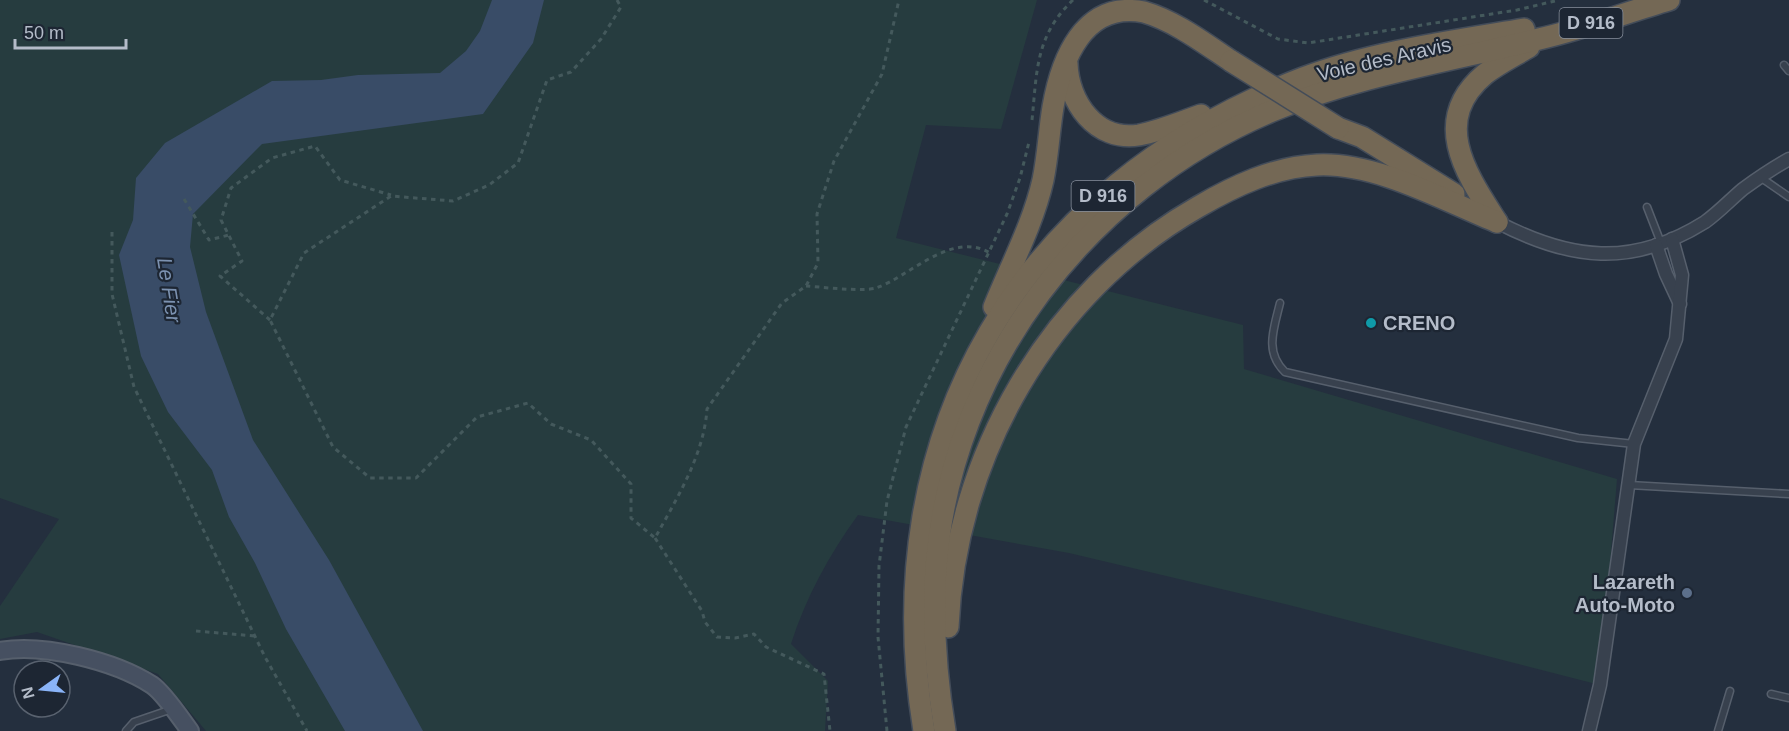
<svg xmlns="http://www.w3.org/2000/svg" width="1789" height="731" viewBox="0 0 1789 731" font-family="Arial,sans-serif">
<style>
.green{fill:#263c3f}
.water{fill:#394c67}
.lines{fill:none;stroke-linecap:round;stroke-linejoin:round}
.lane-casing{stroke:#565f6c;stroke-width:9}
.street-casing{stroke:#565f6c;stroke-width:15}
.secondary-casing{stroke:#565f6c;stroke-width:20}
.highway-casing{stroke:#434c59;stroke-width:24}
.path{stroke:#44595c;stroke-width:3;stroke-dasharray:4.5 4.5;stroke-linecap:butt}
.lane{stroke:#38414e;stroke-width:6}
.street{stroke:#38414e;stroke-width:12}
.secondary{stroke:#465061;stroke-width:16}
.highway{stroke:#746855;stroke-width:21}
.highway-bridge-casing{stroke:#434c59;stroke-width:24;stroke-linecap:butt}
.highway-bridge{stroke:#746855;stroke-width:21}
.culture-dot{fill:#0f9aa8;stroke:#1d2633;stroke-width:2}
.service-dot{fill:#5c6f8a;stroke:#1d2633;stroke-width:2}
.labels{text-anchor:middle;stroke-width:4.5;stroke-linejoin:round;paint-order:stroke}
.shield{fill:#1d2633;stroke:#878f9c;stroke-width:1.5}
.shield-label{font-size:18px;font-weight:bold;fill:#b4bcc9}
.street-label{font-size:20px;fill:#b4bcc9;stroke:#1d2633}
.poi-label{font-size:20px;font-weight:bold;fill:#b4bcc9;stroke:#1d2633;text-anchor:start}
.water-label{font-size:21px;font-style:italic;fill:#7c92b1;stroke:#1d2633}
</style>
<rect width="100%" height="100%" fill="#242f3e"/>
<path class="green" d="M0,0H1037L1001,129L926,125L896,238L1243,325L1244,369L1617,479L1600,685L1285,604L1069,553L858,515C829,555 806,597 791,644L828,681L825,731H206L158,674L37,632L0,639V606L59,519L0,498Z"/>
<polygon class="water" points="492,0 544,0 533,43 483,114 262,144 193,214 190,247 206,312 253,440 329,560 423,731 345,731 286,629 255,563 229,517 212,470 168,412 141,356 119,255 133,220 136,178 165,143 272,81 321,80 358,75 440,73 466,51 480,31"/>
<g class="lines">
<g class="lane-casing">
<g id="lane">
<polyline points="1784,65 1789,71"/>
<polyline points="1760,177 1789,197"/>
<polyline points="1647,207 1661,243"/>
<path d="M1280,303C1274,328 1264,352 1285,372L1578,438L1634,444"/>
<polyline points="1629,485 1789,494"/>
<polyline points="1771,694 1789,698"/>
<polyline points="126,731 134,722 172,709"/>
<polyline points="1718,731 1730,691"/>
</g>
</g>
<g class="street-casing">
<g id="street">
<path d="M1497,222C1570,260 1632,268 1705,222C1719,212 1730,200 1743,189C1758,178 1773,168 1789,159"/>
<polyline points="1656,245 1666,274 1680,304"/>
<polyline points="1589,731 1600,685 1634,444 1676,339 1682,275 1672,239"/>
</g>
</g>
<g class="secondary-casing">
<path id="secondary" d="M0,651C43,643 115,661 152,685C164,693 181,719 190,731"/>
</g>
<g class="highway-casing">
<g id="highway">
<path d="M1067,63C1068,102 1096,142 1139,135C1160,131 1181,122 1201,115"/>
<polyline points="1338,128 1362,137 1454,194"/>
<path d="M1497,222C1467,175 1429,121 1485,74C1498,64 1514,56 1529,47"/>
<path d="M994,307C1011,265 1033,224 1043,180C1048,156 1049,131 1053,107C1061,61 1083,0 1144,12C1175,21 1204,43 1231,61"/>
<path d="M948,627C955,457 1049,292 1198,207C1234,186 1274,167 1317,165C1376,162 1443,200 1497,222"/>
<path d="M924,731C875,431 1020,187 1303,78C1371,52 1452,41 1524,29"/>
<path d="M945,731C936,676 932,622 936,567C951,366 1088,188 1272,111C1357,76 1450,61 1539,39C1583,29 1625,13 1669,0"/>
</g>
</g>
<g class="path">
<path d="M617,0L621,7L601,39L571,72L547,80L518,163L489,185L453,201L391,196L304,253L270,320L333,447L370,478H416L477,417L528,403L551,424L591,440L631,484V518L655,538C677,498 704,455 707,409L782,303L806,286L818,263L817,214L834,161L882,74L899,0"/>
<polyline points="1204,0 1278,39 1308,43 1517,10 1559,0"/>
<path d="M1032,120C1037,72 1035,36 1073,0"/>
<polyline points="184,199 209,240 229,235"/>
<polyline points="112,232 112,294 134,387 265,657 307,731"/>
<path d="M806,286C821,287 863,292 876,288C909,277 952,230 990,253"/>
<polyline points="270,320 220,276 242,261 221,220 231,188 272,158 315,146 340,180 391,195"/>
<polyline points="655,538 702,611 705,622 717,637 735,638 754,634 766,647 824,674 830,731"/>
<polyline points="196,631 255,636"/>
<polyline points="887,731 878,637 879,566 887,501 906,427 1007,214 1020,178 1029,142"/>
</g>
<use href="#lane" class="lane"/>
<use href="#street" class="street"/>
<use href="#secondary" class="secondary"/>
<use href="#highway" class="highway"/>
<g class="highway-bridge-casing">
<polyline id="highway-bridge" points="1231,61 1338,128"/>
</g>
<use href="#highway-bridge" class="highway-bridge"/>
</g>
<circle class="culture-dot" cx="1371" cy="323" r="6"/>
<circle class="service-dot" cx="1687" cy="593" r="6"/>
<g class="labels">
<g class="shield">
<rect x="1559.5" y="8" width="63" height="30" rx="4.5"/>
<rect x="1071.5" y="181" width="63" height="30" rx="4.5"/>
</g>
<g class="shield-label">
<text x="1591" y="29">D 916</text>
<text x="1103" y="202">D 916</text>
</g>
<g class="street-label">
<text transform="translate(1384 59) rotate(-13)" y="7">Voie des Aravis</text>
</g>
<g class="poi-label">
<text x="1383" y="330">CRENO</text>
<text x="1675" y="589" text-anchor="end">Lazareth<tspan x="1675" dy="23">Auto-Moto</tspan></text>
</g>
<g class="water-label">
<text transform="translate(169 290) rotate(81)" y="7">Le Fier</text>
</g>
</g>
<g transform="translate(42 689) rotate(255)"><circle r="28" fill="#1d2633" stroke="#59626f" stroke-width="1.5"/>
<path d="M0-4.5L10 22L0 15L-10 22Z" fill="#8ab4f8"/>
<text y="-9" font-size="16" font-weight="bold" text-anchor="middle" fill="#b4bcc9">N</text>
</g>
<path d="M15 39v9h111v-9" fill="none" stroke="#b4bcc9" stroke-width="3"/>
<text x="24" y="39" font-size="18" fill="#b4bcc9" stroke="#1d2633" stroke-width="4.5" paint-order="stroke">50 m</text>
</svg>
